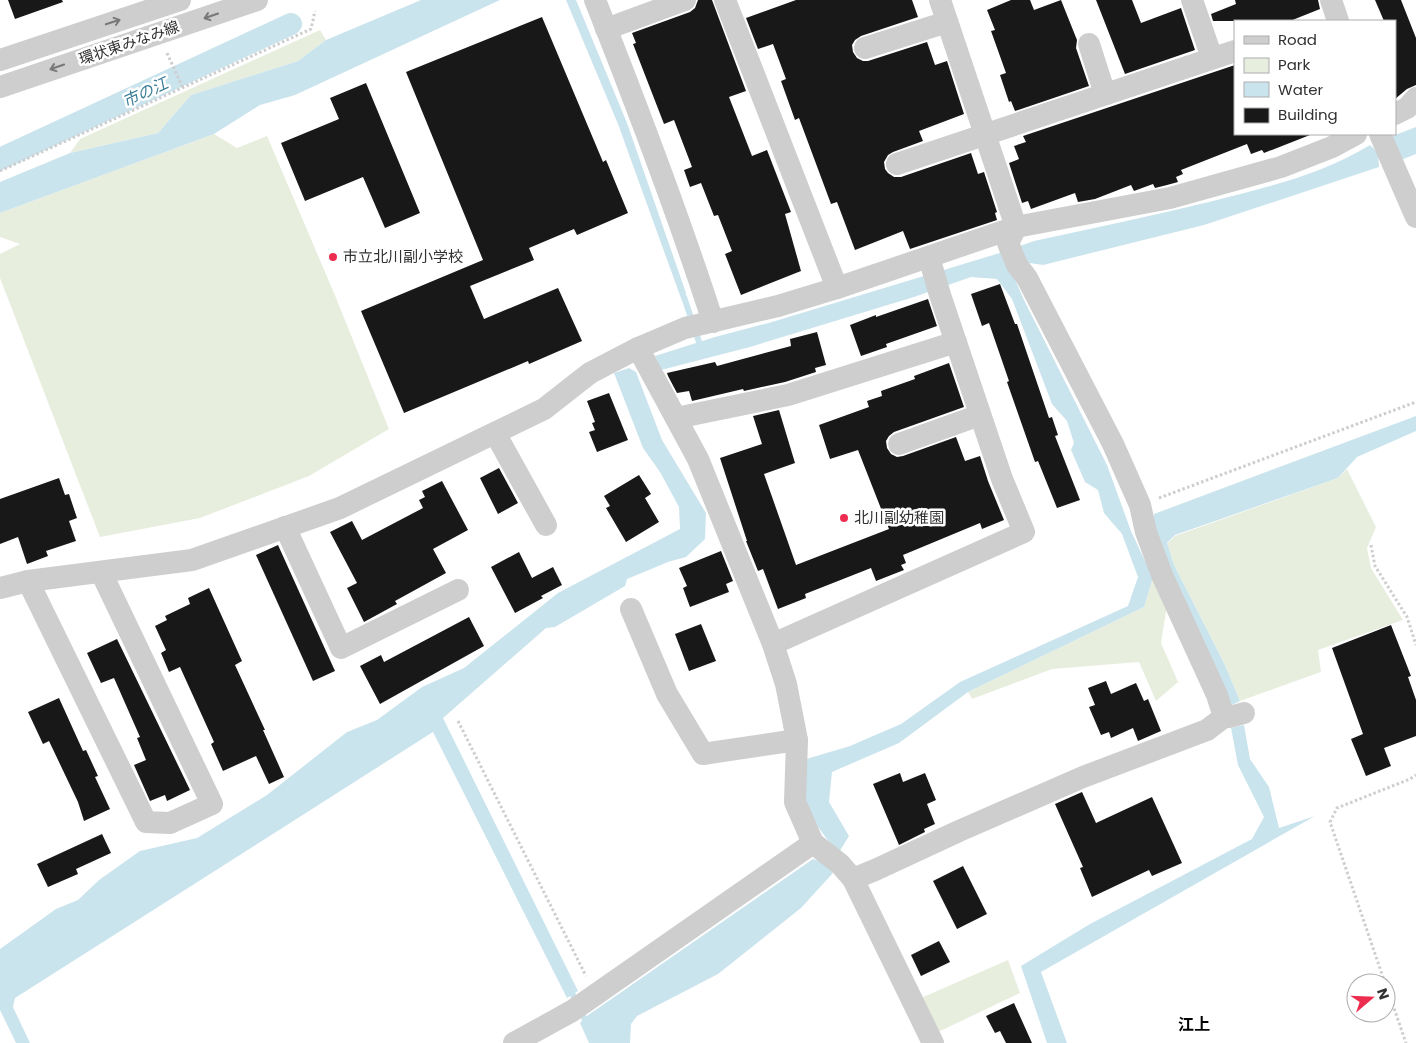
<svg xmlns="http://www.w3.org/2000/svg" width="1416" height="1043" viewBox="0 0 1416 1043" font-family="Poppins,'Noto Sans JP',sans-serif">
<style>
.green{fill:#e8eede}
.water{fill:#cae4ee}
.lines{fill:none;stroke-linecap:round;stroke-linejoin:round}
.stream{stroke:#cae4ee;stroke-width:6}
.canal{stroke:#cae4ee;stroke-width:22}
.building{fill:#181818}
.path{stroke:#cecece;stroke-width:3;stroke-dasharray:2.5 2.5;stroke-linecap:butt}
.minor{stroke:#cecece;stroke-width:22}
.oneway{stroke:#787878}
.poi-dot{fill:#ed2d50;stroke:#fff;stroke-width:2}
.labels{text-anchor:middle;stroke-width:5;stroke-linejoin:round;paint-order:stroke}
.street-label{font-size:15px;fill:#313131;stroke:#fff}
.poi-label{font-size:15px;fill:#313131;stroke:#fff;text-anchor:start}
.water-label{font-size:16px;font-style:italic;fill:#3a7d97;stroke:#fff}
.neighbourhood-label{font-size:16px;font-weight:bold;fill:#000;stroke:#fff}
</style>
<rect width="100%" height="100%" fill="#fff"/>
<g class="green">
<polygon points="320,30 326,40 298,61 191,95 158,133 70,153 80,139"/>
<polygon points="214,134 237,148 267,136 334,293 389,429 309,476 200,518 100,537 0,278 0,254 20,244 0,237 0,213"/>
<polygon points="1347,469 1376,527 1367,548 1371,568 1403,620 1318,650 1321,672 1240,701 1224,663 1174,565 1167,544 1175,536 1338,478"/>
<polygon points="1153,578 1167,605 1161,643 1178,682 1156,701 1139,662 1052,669 972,699 968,692 1144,607"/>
<polygon points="1008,960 1020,993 938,1032 921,998"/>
</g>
<g class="water">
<polygon points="421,0 500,0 295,95 260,105 214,134 0,213 0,182 70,153 158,133 191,95 298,61 326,40"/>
<polygon points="566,0 576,0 627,123 686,293 682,301 618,124"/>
<polygon points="1416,127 1416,154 1401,160 1390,137"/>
<path d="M1370,145L1378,153L1379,167L1204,225L1043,265L1023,262L1017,247L1034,241C1093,228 1151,216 1209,202C1264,188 1321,175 1370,145Z"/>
<polygon points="1003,252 1024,300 1107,465 1131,531 1153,578 1144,607 968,692 899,743 832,772 829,802 849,836 838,854 818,827 804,801 803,760 850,746 901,724 960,682 1128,606 1138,577 1122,534 1104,513 1098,490 1085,482 1071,450 1074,443 1067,421 1052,404 1012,299 997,279 971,277 914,297 750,347 661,370 655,356 715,337 772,322"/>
<polygon points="629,368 636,372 662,440 706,513 705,539 686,557 668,562 627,579 625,586 555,627 546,628 443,718 578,991 567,998 433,732 15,998 13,1007 30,1043 16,1043 0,1010 0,949 56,909 78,900 99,880 140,851 197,838 267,795 347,732 377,720 422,687 464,668 558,593 680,529 679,507 660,472 643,448 614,373"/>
<polygon points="1416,416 1416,431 1357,457 1338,478 1175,535 1167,543 1174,565 1224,663 1240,701 1230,706 1153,529 1154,514"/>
<polygon points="1244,725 1250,759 1269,787 1279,828 1315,816 1041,972 1067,1043 1047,1043 1021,966 1090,924 1252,839 1264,817 1238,765 1231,728"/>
<polygon points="813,859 826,863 833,873 801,908 718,974 637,1016 631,1024 630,1043 589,1043 580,1023 584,1018"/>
</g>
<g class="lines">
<g class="stream">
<polyline points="684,297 699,342"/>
<polyline points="573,995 584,1018"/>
</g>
<polyline class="canal" points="0,159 291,24"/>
</g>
<g class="building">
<polygon points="8,0 62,0 63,2 15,19"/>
<polygon points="698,0 712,0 746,91 729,97 752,156 767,150 791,212 785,214 801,271 741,295 725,254 732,251 718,215 714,216 701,183 690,187 684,170 692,167 674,120 664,124 633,44 636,43 632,33 690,12 695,8"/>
<polygon points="796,0 912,0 918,17 861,36 855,40 852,45 853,52 857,58 863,61 868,61 927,42 935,65 947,61 964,114 919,131 923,141 893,152 888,155 884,162 885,169 888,173 894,177 901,177 971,153 978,174 984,172 997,212 995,213 997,220 910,249 903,231 855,250 837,202 831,204 799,118 795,120 781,81 786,79 773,44 758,49 746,18"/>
<polygon points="1011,0 1030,0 1034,10 1061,0 1077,40 1076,48 1089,86 1015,111 1011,101 1009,102 1000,75 1006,73 991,31 995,30 987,10"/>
<polygon points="1096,0 1132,0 1141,23 1181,8 1195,50 1125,74"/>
<polygon points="1235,0 1318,0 1320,9 1290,21 1213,21 1211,14 1236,4"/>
<polygon points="1375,0 1401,0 1416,38 1416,85 1407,89 1395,99 1395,21 1384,21"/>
<polygon points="542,17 603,162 606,160 628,213 577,235 574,229 529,248 534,260 470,286 484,319 558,288 582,341 529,364 528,361 404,413 361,311 483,260 406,72"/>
<polygon points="1235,65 1235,134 1310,135 1264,153 1262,150 1251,154 1247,144 1181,170 1183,174 1176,177 1178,182 1167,185 1155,188 1153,184 1134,191 1131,185 1095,199 1078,202 1075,193 1031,209 1028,201 1022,203 1009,163 1019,159 1014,146 1026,142 1023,136"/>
<polygon points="366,83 420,213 385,228 363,177 305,201 281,143 339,119 330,98"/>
<polygon points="1000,284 1015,324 1017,324 1049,418 1052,417 1058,435 1055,436 1080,500 1057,508 1038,461 1035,462 1007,382 1009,381 989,323 982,326 971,294"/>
<polygon points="928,299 937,326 886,344 887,347 861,356 850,325 876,315 876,317"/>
<polygon points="817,332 826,365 815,368 816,372 785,382 744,391 743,389 692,401 689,391 677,393 668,376 667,373 715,362 717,366 791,346 790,339"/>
<polygon points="949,363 964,407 894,432 889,436 886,441 887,448 891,454 897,457 903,456 956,437 965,461 980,456 988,481 1004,520 982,529 980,523 903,555 906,563 901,565 904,570 876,581 871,568 805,594 806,598 778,609 763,569 758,571 746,541 747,541 720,458 762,444 753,416 779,410 795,463 764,474 796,565 889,529 858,450 830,459 819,425 869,407 867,401 882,396 881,391 915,379 914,376"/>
<polygon points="609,393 628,440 597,452 589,432 595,430 592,423 595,422 587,401"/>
<polygon points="499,468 518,503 498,514 480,478"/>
<polygon points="639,475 651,494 645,498 659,522 626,542 606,508 610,506 604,496"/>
<polygon points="59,478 65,495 69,494 77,518 69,521 76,541 46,551 48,556 27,564 18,537 0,544 0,499"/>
<polygon points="442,481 468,530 433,549 446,573 395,601 397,604 364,622 347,588 357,583 330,532 352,521 362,540 423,508 419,500 425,497 422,491"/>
<polygon points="278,545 335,671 313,681 256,555"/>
<polygon points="721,551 733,581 726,584 729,592 690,607 683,588 687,586 679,568"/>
<polygon points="519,552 532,578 553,567 562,585 541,596 543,598 515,613 491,567"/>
<polygon points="209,588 242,661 235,665 265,730 263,730 284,777 269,784 256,756 223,771 211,744 214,742 180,667 169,672 161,653 166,650 155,626 167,620 165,616 190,604 188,598"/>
<polygon points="469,617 484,646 380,704 360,666 381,655 384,662"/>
<polygon points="701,624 716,661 689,671 675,634"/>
<polygon points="1391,625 1411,676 1408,677 1416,700 1416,736 1384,748 1391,766 1366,776 1351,739 1363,734 1332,648"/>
<polygon points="117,639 190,790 167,801 165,795 150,801 134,765 146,760 137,738 140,737 114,678 101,683 87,653"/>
<polygon points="1106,681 1111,694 1136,683 1144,701 1148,699 1161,731 1138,741 1133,728 1111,738 1109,732 1101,735 1089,707 1095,705 1088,688"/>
<polygon points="59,698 83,751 86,750 98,776 95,777 110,809 84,821 78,802 49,741 43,744 28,712"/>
<polygon points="900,773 903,782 925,773 936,800 927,804 935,824 924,829 925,832 899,845 873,784"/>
<polygon points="1082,792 1096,823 1152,797 1182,863 1152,876 1149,870 1092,897 1080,868 1083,867 1055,804"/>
<polygon points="102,834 111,853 76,869 78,874 48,887 37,864"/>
<polygon points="963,866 987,914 957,929 933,881"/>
<polygon points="939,941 950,962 921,976 911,955"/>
<polygon points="1014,1003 1032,1043 1006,1043 1000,1031 995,1033 986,1016"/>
</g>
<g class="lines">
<g class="path">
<polyline points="167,53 183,88"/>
<polyline points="0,171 311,29 315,11"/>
<polyline points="1159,498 1416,402"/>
<polyline points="1371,545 1375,566 1407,617 1416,645"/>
<polyline points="458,721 586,976"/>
<polyline points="1385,983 1330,822 1337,808 1410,779 1416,775"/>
<polyline points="1386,985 1406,1043"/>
</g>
<g class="minor">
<path d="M595,0C637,106 678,213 713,322"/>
<polyline points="725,0 837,288"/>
<polyline points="1192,0 1212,58"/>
<polyline points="1331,0 1338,21"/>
<polyline points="606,29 685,0"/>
<polyline points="1089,44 1105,94"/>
<polyline points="865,48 947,22"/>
<polyline points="0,60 180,0"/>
<polyline points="0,87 257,0"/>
<polyline points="1395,114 1407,108 1416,98"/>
<polyline points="1380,134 1416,217"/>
<polyline points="897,164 1235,51"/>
<polyline points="638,348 698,459 773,644 786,684 797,740 795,802 813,843 840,864 853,879 933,1043"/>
<polyline points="676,418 788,395 956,342"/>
<polyline points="495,433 546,525"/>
<polyline points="899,444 980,415"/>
<polyline points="285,527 341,648 458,590"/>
<polyline points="28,581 146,822 170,823 212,804 101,572"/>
<polyline points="0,588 28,581 192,560 340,508 544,409 590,373 638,348 685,328 778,306 837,288 1016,227 1170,198 1281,167 1332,147 1356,134"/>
<polyline points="631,609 667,694 703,754 797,740"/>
<polyline points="773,644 1024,532 1002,479 940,295 929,257"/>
<polyline points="1224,717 1230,717 1244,713"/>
<polyline points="853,879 875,870 959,831 1083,777 1207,730 1224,717 1217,695 1162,575 1146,532 1140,505 1113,444 1027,278 1017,265 1008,243 1016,227 940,0"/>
<polyline points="514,1043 572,1011 813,843"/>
</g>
</g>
<defs><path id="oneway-shaft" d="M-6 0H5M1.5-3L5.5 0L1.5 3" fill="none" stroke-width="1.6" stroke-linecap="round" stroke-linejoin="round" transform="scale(1.25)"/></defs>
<g class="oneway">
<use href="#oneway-shaft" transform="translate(211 16) rotate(161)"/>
<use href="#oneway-shaft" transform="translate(113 22) rotate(-18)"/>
<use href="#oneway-shaft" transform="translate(57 67) rotate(161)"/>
</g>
<g class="poi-dot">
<circle cx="333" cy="257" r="5"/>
<circle cx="844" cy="518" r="5"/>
</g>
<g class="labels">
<g class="street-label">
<text transform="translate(129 43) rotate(-19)" y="5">環状東みなみ線</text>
</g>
<g class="poi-label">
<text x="343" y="262">市立北川副小学校</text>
<text x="854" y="523">北川副幼稚園</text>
</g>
<g class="water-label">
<text transform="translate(145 92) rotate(-25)" y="6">市の江</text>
</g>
<g class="neighbourhood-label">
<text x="1194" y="1030">江上</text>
</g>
</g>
<rect x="1234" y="20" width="162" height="115" fill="#ffffff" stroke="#adadad"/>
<rect x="1244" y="36" width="25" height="8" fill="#cecece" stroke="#adadad"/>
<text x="1278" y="45" font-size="15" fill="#313131">Road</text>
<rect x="1244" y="58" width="25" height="15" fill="#e8eede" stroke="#adadad"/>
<text x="1278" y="70" font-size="15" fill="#313131">Park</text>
<rect x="1244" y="82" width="25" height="15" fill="#cae4ee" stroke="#adadad"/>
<text x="1278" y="95" font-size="15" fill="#313131">Water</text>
<rect x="1244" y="108" width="25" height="15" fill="#181818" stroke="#adadad"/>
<text x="1278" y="120" font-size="15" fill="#313131">Building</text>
<g transform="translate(1371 998) rotate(71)"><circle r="24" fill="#ffffff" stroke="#adadad"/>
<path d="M0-4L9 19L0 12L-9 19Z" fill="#ed2d50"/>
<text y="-8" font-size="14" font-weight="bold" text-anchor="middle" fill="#313131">N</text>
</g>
</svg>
